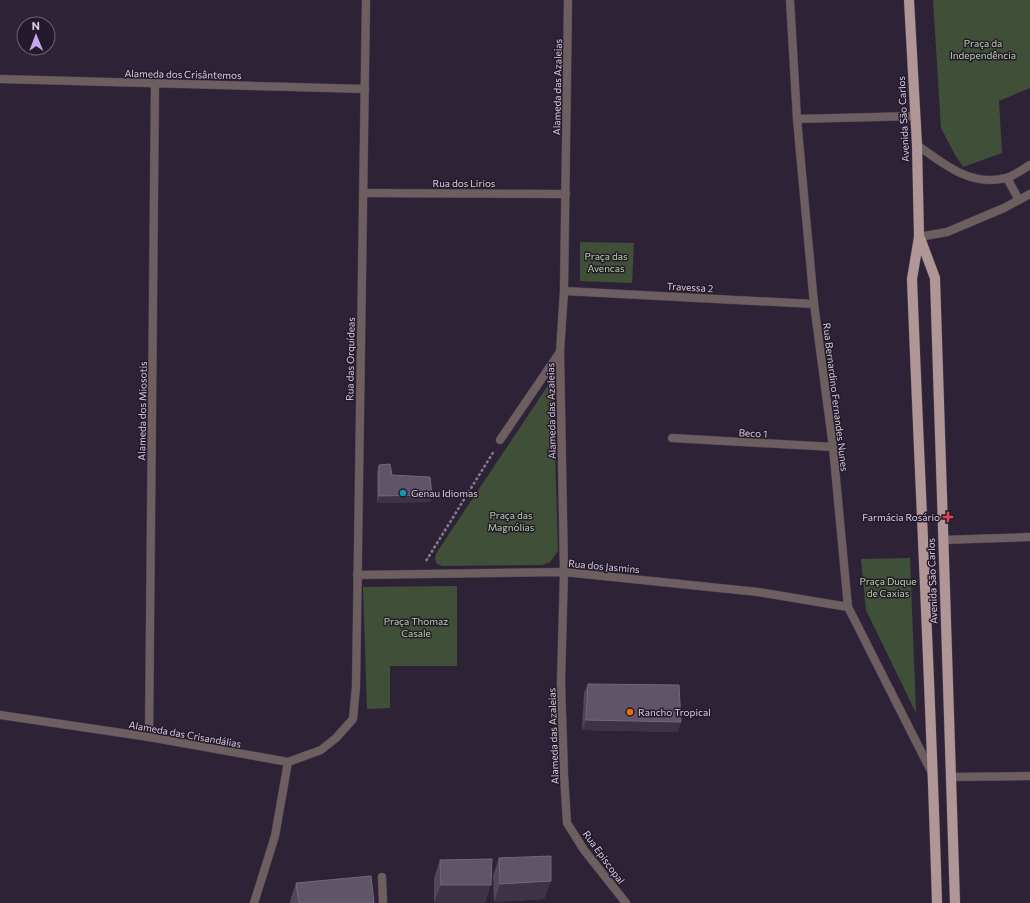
<svg xmlns="http://www.w3.org/2000/svg" width="1030" height="903" viewBox="0 0 1030 903" font-family="Commissioner,sans-serif">
<style>
.green{fill:#405038}
.lines{fill:none;stroke-linecap:round;stroke-linejoin:round}
.service-casing{stroke:#493f51;stroke-width:9}
.minor-casing{stroke:#493f51;stroke-width:9}
.tertiary-casing{stroke:#493f51;stroke-width:9}
.primary-casing{stroke:#493f51;stroke-width:11}
.path{stroke:#847b8b;stroke-width:2.5;stroke-dasharray:3 2;stroke-linecap:butt}
.service{stroke:#6d5f60;stroke-width:8}
.minor{stroke:#6d5f60;stroke-width:8}
.tertiary{stroke:#6d5f60;stroke-width:8}
.primary{stroke:#b19697;stroke-width:10}
.wall{fill:#52465a}
.shaded-wall{fill:#3e3246}
.building{fill:#605568;stroke:#73687a}
.culture-dot{fill:#0f9aa8;stroke:#25192c;stroke-width:1.5}
.health-dot{fill:#e0444e;stroke:#25192c;stroke-width:1.5}
.food-dot{fill:#e8710a;stroke:#25192c;stroke-width:1.5}
.labels{text-anchor:middle;stroke-width:3;stroke-linejoin:round;paint-order:stroke}
.park-label{font-size:10px;fill:#b2d5a0;stroke:#25192c}
.street-label{font-size:10px;fill:#d6cfdc;stroke:#25192c}
.poi-label{font-size:10px;fill:#d6cfdc;stroke:#25192c;text-anchor:start}
</style>
<rect width="100%" height="100%" fill="#2e2336"/>
<g class="green">
<polygon points="933,0 1030,0 1030,88 999,101 1002,153 963,167 955,155 941,128"/>
<polygon points="580,242 634,243 632,283 580,281"/>
<polygon points="549,384 553,386 558,551 550,562 542,565 442,566 436,563 435,558 437,552"/>
<polygon points="910,558 916,713 866,610 861,559"/>
<polygon points="457,586 457,666 390,666 390,708 367,709 363,587"/>
</g>
<g class="lines">
<g class="service-casing">
<g id="service">
<polyline points="797,119 915,116"/>
<polyline points="564,291 814,304"/>
<polyline points="672,438 833,447"/>
</g>
</g>
<g class="minor-casing">
<g id="minor">
<polyline points="568,0 564,291 560,352 564,572 561,682 564,775 567,823 584,850 626,903"/>
<polyline points="0,79 365,89"/>
<path d="M917,145C944,164 970,187 1006,178C1014,176 1023,169 1030,165"/>
<polyline points="1007,178 1019,200"/>
<polyline points="363,193 566,194"/>
<polyline points="919,237 947,232 1004,208 1030,194"/>
<polyline points="500,440 560,352"/>
<polyline points="357,575 564,572 758,592 848,607"/>
<polyline points="0,715 149,737 288,762 321,750 336,738 353,719 356,687 366,0"/>
<polyline points="149,737 155,84"/>
<polyline points="950,777 1030,776"/>
<polyline points="382,877 383,903"/>
<polyline points="254,903 275,836 288,762"/>
</g>
</g>
<g class="tertiary-casing">
<g id="tertiary">
<polyline points="790,0 797,119 814,304 833,447 848,607 932,773"/>
<polyline points="943,540 1030,537"/>
</g>
</g>
<g class="primary-casing">
<g id="primary">
<path d="M909,0L917,145L919,237L912,279C920,487 931,695 937,903"/>
<polyline points="920,238 935,278 955,903"/>
</g>
</g>
<polyline class="path" points="426,561 494,451"/>
<use href="#service" class="service"/>
<use href="#minor" class="minor"/>
<use href="#tertiary" class="tertiary"/>
<use href="#primary" class="primary"/>
</g>
<g class="wall">
<polygon points="379,465 392,475 432,495 430,502 377,503 377,472"/>
<polygon points="588,684 678,732 582,730 584,693"/>
<polygon points="499,858 551,881 544,899 494,902 493,875"/>
<polygon points="440,860 485,903 434,903 434,878"/>
<polygon points="296,883 374,903 290,903 290,901"/>
</g>
<g class="shaded-wall">
<polygon points="432,495 430,502 377,503 379,496"/>
<polygon points="586,720 681,722 678,732 582,730"/>
<polygon points="551,881 544,899 494,902 500,884"/>
<polygon points="441,885 491,885 485,903 434,903"/>
</g>
<g class="building">
<polygon points="390,464 392,475 430,477 432,495 379,496 379,465"/>
<polygon points="588,684 679,685 681,722 586,720"/>
<polygon points="551,856 551,881 500,884 499,858"/>
<polygon points="492,859 491,885 441,885 440,860"/>
<polygon points="371,876 374,903 299,903 296,883"/>
</g>
<circle class="culture-dot" cx="403" cy="493" r="4"/>
<path class="health-dot" d="M946 511h4v4h4v4h-4v4h-4v-4h-4v-4h4z"/>
<circle class="food-dot" cx="630" cy="712" r="4"/>
<g class="labels">
<g class="park-label">
<text x="983" y="47">Praça da<tspan x="983" dy="12">Independência</tspan></text>
<text x="606" y="260">Praça das<tspan x="606" dy="12">Avencas</tspan></text>
<text x="511" y="519">Praça das<tspan x="511" dy="12">Magnólias</tspan></text>
<text x="888" y="585">Praça Duque<tspan x="888" dy="12">de Caxias</tspan></text>
<text x="416" y="625">Praça Thomaz<tspan x="416" dy="12">Casale</tspan></text>
</g>
<g class="street-label">
<text transform="translate(183 74) rotate(1)" y="4">Alameda dos Crisântemos</text>
<text transform="translate(557 87) rotate(-89)" y="4">Alameda das Azaleias</text>
<text transform="translate(903 119) rotate(-93)" y="4">Avenida São Carlos</text>
<text x="464" y="187">Rua dos Lirios</text>
<text transform="translate(690 287) rotate(3)" y="4">Travessa 2</text>
<text transform="translate(350 359) rotate(-89)" y="4">Rua das Orquídeas</text>
<text transform="translate(836 397) rotate(83)" y="4">Rua Bernardino Fernandes Nunes</text>
<text transform="translate(142 411) rotate(-89)" y="4">Alameda dos Miosotis</text>
<text transform="translate(551 411) rotate(-91)" y="4">Alameda das Azaleias</text>
<text transform="translate(753 433) rotate(3)" y="4">Beco 1</text>
<text transform="translate(604 566) rotate(5)" y="4">Rua dos Jasmins</text>
<text transform="translate(932 581) rotate(-92)" y="4">Avenida São Carlos</text>
<text transform="translate(185 734) rotate(10)" y="4">Alameda das Crisandálias</text>
<text transform="translate(553 736) rotate(-92)" y="4">Alameda das Azaleias</text>
<text transform="translate(604 857) rotate(54)" y="4">Rua Episcopal</text>
</g>
<g class="poi-label">
<text x="411" y="497">Genau Idiomas</text>
<text x="940" y="521" text-anchor="end">Farmácia Rosário</text>
<text x="638" y="716">Rancho Tropical</text>
</g>
</g>
<g transform="translate(36 36) rotate(359)"><circle r="19" fill="#25192c" stroke="#6c6272"/>
<path d="M0-3L7 15L0 10L-7 15Z" fill="#c4a7f1"/>
<text y="-6" font-size="11" font-weight="bold" text-anchor="middle" fill="#d6cfdc">N</text>
</g>
</svg>
